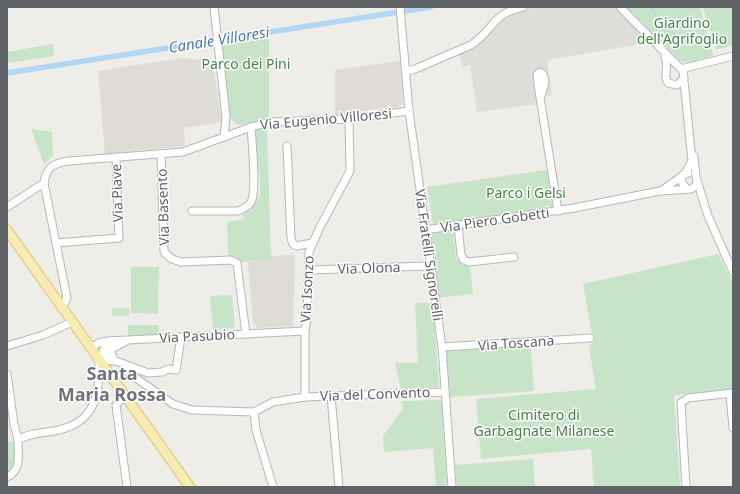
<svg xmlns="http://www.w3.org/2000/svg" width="740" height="494" viewBox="0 0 740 494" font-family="'Noto Sans',sans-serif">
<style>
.industrial{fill:#deddd9}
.education{fill:#dfdcd6}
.green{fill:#c7e3c8}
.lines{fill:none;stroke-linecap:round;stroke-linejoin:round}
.stream{stroke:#b1d6f6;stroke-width:1.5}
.canal{stroke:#b1d6f6;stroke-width:5.5}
.minor-casing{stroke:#b4b7ba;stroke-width:9}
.major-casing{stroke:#e2c46e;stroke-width:11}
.minor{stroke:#fff;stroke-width:7}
.major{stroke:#f6edb5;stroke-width:9}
.labels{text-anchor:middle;stroke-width:3;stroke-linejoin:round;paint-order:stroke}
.park-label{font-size:14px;fill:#408345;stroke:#fff}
.street-label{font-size:14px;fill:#5f6266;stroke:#fff}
.water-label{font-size:15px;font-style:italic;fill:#4e77a6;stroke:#fff}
.district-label{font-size:18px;font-weight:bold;fill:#707378;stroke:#fff}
</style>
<rect width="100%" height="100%" fill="#efede7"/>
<polygon class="industrial" points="538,7 614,7 653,42 547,60 552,95 537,99 538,104 477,112 470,65 462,67 459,54 470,50 480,43 504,16 510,13"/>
<g class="education">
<polygon points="182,58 212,61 222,122 184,128 185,146 105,154 98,71"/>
<polygon points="400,61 403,103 397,108 390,107 335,115 335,70"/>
<polygon points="295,255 293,326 258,328 253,324 248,262 271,259 271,256"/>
</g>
<g class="green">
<polygon points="626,7 700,7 713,56 690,63 682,62"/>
<polygon points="703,7 733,7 733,45 716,50"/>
<polygon points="269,38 269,117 242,125 236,124 229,116 222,45"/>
<polygon points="53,44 54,56 7,63 7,52"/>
<polygon points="267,126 271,259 242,262 237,257 228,255 227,222 244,219 243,212 256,197 260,199 260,171 256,170 254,131"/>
<polygon points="31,129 52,132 53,156 44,164"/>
<polygon points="547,170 553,209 433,224 427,187"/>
<polygon points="453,230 456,258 470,268 473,294 435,298 428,233"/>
<polygon points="718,254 733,284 733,389 674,395 680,487 594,487 591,449 481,459 476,399 596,389 589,347 593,341 583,284"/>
<polygon points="131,267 159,267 158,314 131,313"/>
<polygon points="232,295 235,328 213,330 210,296"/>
<polygon points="415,303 433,303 439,387 401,389 395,363 418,363"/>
<rect x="112" y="308" width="17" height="8"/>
<rect x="128" y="325" width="31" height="11"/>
<polygon points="531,345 534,391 450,397 446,351"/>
<polygon points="440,400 442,404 447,487 425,487 436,486 433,448 384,452 383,436 403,409 402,401"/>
<polygon points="13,441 15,460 12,471 7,473 7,442"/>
<polygon points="533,459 535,487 457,487 455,465"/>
</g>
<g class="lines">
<polyline class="stream" points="651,7 674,45"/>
<polyline class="canal" points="7,73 431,7"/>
<g class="minor-casing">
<g id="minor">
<polyline points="214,7 226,117 224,137"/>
<polyline points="400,7 409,111 442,347 452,487"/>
<polyline points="620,7 683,71 692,161 685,174"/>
<path d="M665,57C670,68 662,74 668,83L677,85L684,78"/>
<polyline points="681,69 733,56"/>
<path d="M407,71L415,69L471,45C494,30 491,14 523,7"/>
<path d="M541,96C543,88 547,82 543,74L540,72L537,75L539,91L558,211"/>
<polyline points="287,146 291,238 293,244 297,246 312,243"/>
<polyline points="161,154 164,252 172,259 181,262 230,260 237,263 246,334"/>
<polyline points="694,156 696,177 708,216 733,272"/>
<polyline points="686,188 681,181 683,175 688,173"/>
<polyline points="661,191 682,176"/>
<polyline points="7,207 44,183"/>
<path d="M192,211H238C243,209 248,207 251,202C257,192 252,142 251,127"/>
<polyline points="458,225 461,255 464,260 469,262 514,257"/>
<polyline points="425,230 574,208 660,191 691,189 696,186 697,181"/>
<polyline points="56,243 119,238 116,157"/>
<polyline points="309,270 429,266"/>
<path d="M62,309L67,298L44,183C46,167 54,163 69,161L183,152L251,127L271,122L349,119L409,111"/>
<polygon points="125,342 110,350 114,360 106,359 103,351 107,343"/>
<polyline points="7,346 43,335 72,322"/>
<polyline points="442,347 590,338"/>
<polyline points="90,348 99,343 108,341 305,331"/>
<polyline points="98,360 116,361 148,373 162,372 168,369 176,370 181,337"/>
<polyline points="126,371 173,404 192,410 254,412 273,402 305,397 444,392"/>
<polyline points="7,374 14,424 18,440"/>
<polyline points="730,394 733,428"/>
<polyline points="124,396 116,405 127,487"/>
<polyline points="331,396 339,487"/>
<polyline points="305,397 305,331 307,318 309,252 320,227 350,171 349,119"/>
<polyline points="254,412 256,430 273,487"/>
<path d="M7,477C22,471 18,453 18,440C28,433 42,433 54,431C94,424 100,397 99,361"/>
<polyline points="686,487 681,403 688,398 733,393"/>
</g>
</g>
<g class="major-casing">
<polyline id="major" points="7,230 190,487"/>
</g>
<use href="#minor" class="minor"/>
<use href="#major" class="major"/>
</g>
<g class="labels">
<g class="park-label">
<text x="682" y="28">Giardino<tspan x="682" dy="16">dell'Agrifoglio</tspan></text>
<text x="246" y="69">Parco dei Pini</text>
<text x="526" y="198">Parco i Gelsi</text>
<text x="544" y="420">Cimitero di<tspan x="544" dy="16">Garbagnate Milanese</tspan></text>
</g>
<g class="street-label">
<text transform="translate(326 119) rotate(-5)" y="5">Via Eugenio Villoresi</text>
<text transform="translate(117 193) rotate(-92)" y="5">Via Piave</text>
<text transform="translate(163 207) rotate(-92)" y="5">Via Basento</text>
<text transform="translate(495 220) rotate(-8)" y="5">Via Piero Gobetti</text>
<text transform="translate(429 255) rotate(82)" y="5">Via Fratelli Signorelli</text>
<text transform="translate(369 268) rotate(-2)" y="5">Via Olona</text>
<text transform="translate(307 289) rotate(-87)" y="5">Via Isonzo</text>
<text transform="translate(197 336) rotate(-3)" y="5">Via Pasubio</text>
<text transform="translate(516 343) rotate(-4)" y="5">Via Toscana</text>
<text transform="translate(375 394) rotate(-2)" y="5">Via del Convento</text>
</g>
<g class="water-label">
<text transform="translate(219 40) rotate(-9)" y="5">Canale Villoresi</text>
</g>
<g class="district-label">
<text x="112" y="380">Santa<tspan x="112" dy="21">Maria Rossa</tspan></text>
</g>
</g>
<rect width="740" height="494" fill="none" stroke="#5f6266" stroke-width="16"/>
</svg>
